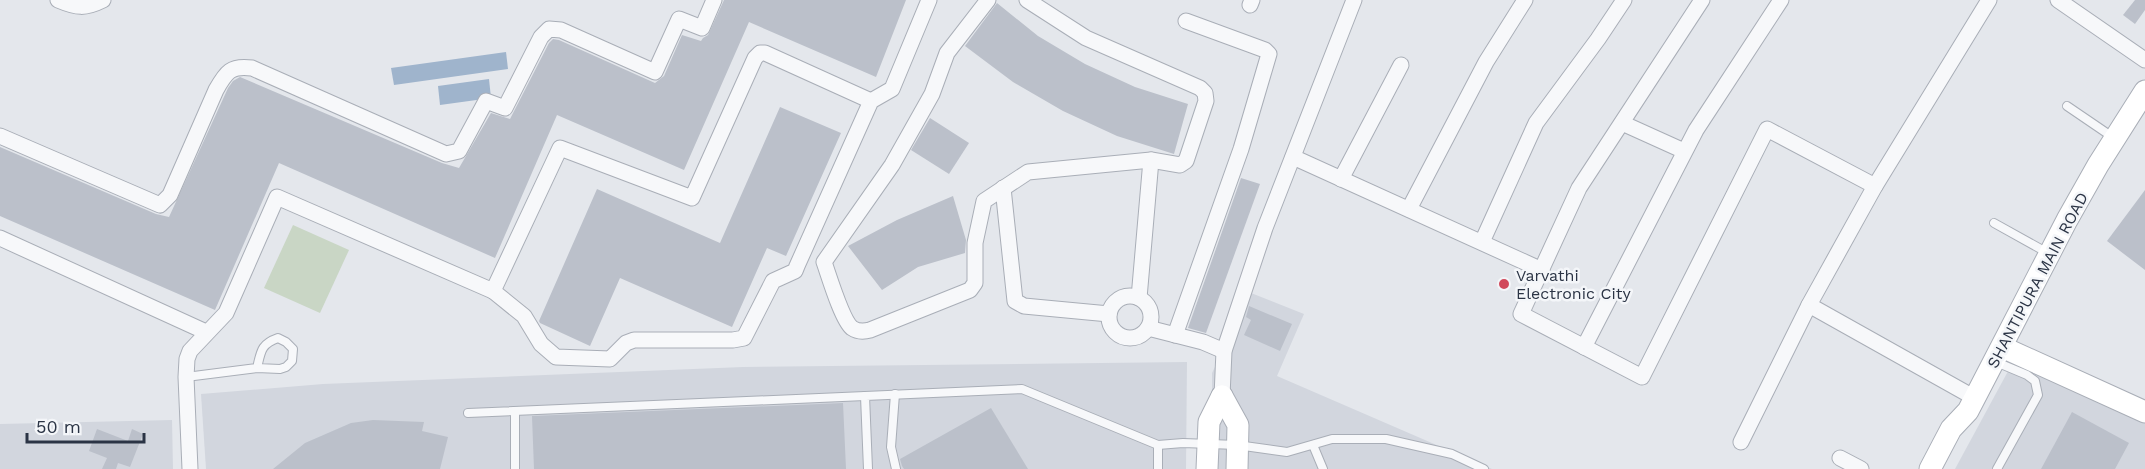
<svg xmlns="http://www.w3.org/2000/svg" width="2145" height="469" viewBox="0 0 2145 469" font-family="'Work Sans',sans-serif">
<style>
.built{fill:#d2d6de}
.pitch{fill:#c9d6c5}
.water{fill:#9fb4cc}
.building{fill:#bbc0ca}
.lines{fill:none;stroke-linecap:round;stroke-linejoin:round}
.lane-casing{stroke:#a9aeb7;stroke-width:10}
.street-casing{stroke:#a9aeb7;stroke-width:17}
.secondary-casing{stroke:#a9aeb7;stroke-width:23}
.lane{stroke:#f7f8fa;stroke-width:8}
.street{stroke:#f7f8fa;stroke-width:15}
.secondary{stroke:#fff;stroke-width:21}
.poi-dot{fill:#d1495b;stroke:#f4f6f9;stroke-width:2}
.labels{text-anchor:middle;stroke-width:5;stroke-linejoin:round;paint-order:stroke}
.poi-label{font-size:16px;fill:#2b3445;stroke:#f4f6f9;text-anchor:start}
.street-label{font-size:16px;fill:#2b3445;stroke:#f4f6f9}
</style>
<rect width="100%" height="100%" fill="#e4e7ec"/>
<g class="built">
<polygon points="1251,293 1304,314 1277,376 1492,469 1212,469 1212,373"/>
<polygon points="1187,362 1186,469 206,469 201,394 323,384 743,367"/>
<polygon points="2013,362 2145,422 2145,469 1955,469"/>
<polygon points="172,420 173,469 0,469 0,424"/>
</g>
<polygon class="pitch" points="293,225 349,250 320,313 264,288"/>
<g class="water">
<polygon points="506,52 508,69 394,85 391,68"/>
<polygon points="489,79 491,98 440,105 438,86"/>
</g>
<g class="building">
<polygon points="724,0 906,0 876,77 749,22 684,170 557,115 495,258 279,163 215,310 0,216 0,147 156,214 169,217 228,88 233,81 240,77 442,163 459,168 491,113 510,119 549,43 553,39 559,40 655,83 664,76 682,35 701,41 703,38 708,35"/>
<polygon points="2135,0 2145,0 2145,10 2135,24 2123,15"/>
<polygon points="997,3 1038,36 1085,64 1135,87 1188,104 1174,154 1117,136 1063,111 1013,82 965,46"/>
<polygon points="780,107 841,133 786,256 767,248 732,327 620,278 590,346 540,323 539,321 597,189 720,243"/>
<polygon points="930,118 969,143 949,174 911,150"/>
<polygon points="1241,178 1260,184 1206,333 1188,328"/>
<polygon points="2145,190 2145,270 2107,241"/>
<polygon points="953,196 966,240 965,253 918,267 882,290 848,246 897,220"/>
<polygon points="1249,306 1292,324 1280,351 1244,335 1251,320 1246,317"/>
<polygon points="843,403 846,469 534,469 532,416"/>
<polygon points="991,408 1028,469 904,469 902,466 900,459"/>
<polygon points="2072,412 2129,443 2115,469 2041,469"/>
<polygon points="373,420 424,422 422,431 448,437 440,469 273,469 305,443 351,423"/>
<polygon points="97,429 128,441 132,429 143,434 130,467 118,463 116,469 102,469 107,458 89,451"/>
</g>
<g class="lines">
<g class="lane-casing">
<g id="lane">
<polyline points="2067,106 2114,138"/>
<polyline points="1994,223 2048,253"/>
<polyline points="1996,362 2027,375 2035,381 2038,395 1997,469"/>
<path d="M186,377L257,368L280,369L286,367L292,361L293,349L286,342L278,338C261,344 261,351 257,368"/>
<polyline points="895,394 891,447 896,469"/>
<polyline points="468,413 865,396"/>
<polyline points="1158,445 1183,443 1237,445 1287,452 1332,439 1386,439 1452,454 1484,469"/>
<polyline points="1313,445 1323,469"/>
<polyline points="515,469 515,411"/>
<polyline points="868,469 865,396 1022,389 1158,445 1158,469"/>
</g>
</g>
<g class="street-casing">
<g id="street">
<path d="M58,0C77,8 85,9 103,0"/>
<path d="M988,0L947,53L932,94L892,165L824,262C829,276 842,320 852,328C858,332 863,332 870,330L970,290L975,283V243L984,201L1028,172L1151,160L1180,165L1186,161L1206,101L1205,93L1200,88L1086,38L1027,0"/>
<polyline points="1702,0 1579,188 1521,314 1642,377 1767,129 1875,186"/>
<polyline points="2058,0 2145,60"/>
<polyline points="1250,5 1252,0"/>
<polyline points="1622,123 1684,151"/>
<path d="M0,136L160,205L170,195L216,90C226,72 231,65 252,68L446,154L459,151L486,101L505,108L541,37L549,29L561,30L655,72L679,19L702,28L714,0"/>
<polyline points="1293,157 1542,270"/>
<polyline points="1341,179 1401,65"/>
<polyline points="1003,188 1015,301 1024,306 1109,314"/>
<polyline points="1409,209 1486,62 1525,0"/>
<polyline points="0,238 206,332"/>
<polyline points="1482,242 1536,123 1598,39 1624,0"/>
<polyline points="493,291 524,316 541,344 556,357 610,359 626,343 634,340 733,340 744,338 773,281 795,271 797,266 871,101 892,89 929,0"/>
<circle cx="1130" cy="317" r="21"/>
<polyline points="1139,298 1151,160"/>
<polyline points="1148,328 1203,342 1224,351"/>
<polyline points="1175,335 1241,149 1269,54 1265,50 1186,21"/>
<polyline points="1584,347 1696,130 1781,0"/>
<polyline points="1222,396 1224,351 1265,228 1354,0"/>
<polyline points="1975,398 1809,305 1875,186 1989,0"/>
<polyline points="1741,442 1809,305"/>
<polyline points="1840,458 1861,469"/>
<polyline points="190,469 186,377 187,359 190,351 226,313 277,197 493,291 560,148 692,198 755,58 760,53 765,53 871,101"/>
</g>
</g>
<g class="secondary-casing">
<g id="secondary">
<polyline points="2002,347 2145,412"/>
<polyline points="1222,396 1238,425 1237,469"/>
<polyline points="1207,469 1209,422 1222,396"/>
<polyline points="1930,469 1951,429 1968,411 2067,220 2098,165 2145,91"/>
</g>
</g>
<use href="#lane" class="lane"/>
<use href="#street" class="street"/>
<use href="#secondary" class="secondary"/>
</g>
<circle class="poi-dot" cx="1504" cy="284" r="6"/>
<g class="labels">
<g class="poi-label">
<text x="1516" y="281">Varvathi<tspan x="1516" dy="18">Electronic City</tspan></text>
</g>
<g class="street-label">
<text transform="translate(2037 280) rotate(-62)" y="6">SHANTIPURA MAIN ROAD</text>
</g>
</g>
<path d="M27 433v9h117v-9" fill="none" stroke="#2b3445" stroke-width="3"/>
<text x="36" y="433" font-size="18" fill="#2b3445" stroke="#f4f6f9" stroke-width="4.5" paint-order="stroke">50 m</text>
</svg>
